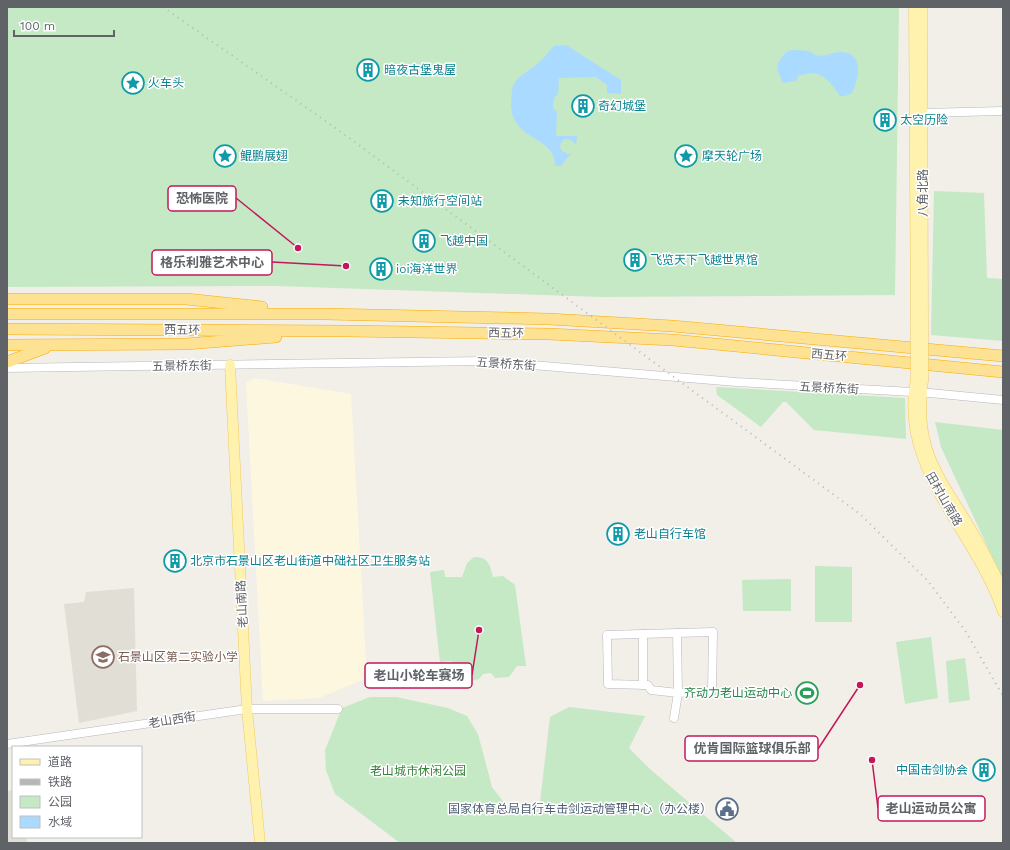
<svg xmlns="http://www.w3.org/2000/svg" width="1010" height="850" viewBox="0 0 1010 850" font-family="'Work Sans','Noto Sans SC',sans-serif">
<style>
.commercial{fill:#fef7e0}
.education{fill:#e1ded6}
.green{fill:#c5e8c5}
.water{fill:#aadaff}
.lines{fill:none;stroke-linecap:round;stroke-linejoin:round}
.minor-casing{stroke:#b5b8bc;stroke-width:9}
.major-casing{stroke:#f2c960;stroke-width:11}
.highway-casing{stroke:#f9ab00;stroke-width:12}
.minor{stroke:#fff;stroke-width:8}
.major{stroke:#fff2af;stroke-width:10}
.highway{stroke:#fde293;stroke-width:11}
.rail{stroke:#b6b7b8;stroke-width:2;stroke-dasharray:1 5;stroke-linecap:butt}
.major-bridge-casing{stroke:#f2c960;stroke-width:11;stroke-linecap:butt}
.major-bridge{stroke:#fff2af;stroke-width:10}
.labels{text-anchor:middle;stroke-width:3;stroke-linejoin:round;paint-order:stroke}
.culture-label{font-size:12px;fill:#0d838f;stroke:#fff;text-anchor:start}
.street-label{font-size:12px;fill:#5f6368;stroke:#fff}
.education-label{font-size:12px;fill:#785e54;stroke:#fff;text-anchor:start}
.leisure-label{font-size:12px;fill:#27864d;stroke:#fff;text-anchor:end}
.park-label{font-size:12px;fill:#348238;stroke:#fff}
.service-label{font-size:12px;fill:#4e5e75;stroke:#fff;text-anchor:end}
.leader{fill:none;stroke:#c2185b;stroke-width:1.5}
.callout-dot{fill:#c2185b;stroke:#fff;stroke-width:1.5}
.callout{fill:#fff;stroke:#c2185b;stroke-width:1.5}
.callout-label{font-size:13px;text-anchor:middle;font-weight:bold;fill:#5f6368}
</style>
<rect width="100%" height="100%" fill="#f1efe8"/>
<polygon class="commercial" points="254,378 351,394 367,678 319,698 263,701 246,383"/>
<g class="education">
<polygon points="134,588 137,711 79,723 64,604 84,602 86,592"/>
<polygon points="13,790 13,837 27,837 27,843 7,843 7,791"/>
</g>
<g class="green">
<polygon points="7,7 899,7 895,295 602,297 277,286 7,287"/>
<polygon points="934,191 984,193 987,278 1003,279 1003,341 931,335"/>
<polygon points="716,387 905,398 906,439 814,430 786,402 783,402 761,427 717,395"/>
<polygon points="935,422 1003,430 1003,580 941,447"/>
<path d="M474,557C488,557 490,564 493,577L503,576L515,585L526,666H517L509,677L495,678L491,673L483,674L479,679L466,682L454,675L452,661L440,662L430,572L444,570L445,577H462L467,563Z"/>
<polygon points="815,566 852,567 852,622 815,622"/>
<polygon points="791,579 791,611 743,611 742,580"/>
<polygon points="931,637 938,698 905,704 896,642"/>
<polygon points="965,658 970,700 949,703 946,661"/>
<polygon points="370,697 396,697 448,708 467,716 478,734 492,787 505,804 515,811 540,802 550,717 569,707 645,716 629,748 651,770 737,843 400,843 335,794 326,770 325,750 342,708"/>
</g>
<g class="water">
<path d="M566,45L621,80V94L607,93V85L596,77L559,78L558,94C553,98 552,104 554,110L557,112L556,136H577L576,145C573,140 570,139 564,139L560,145L561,150L567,154L571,153L561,166H555C556,134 510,143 511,102C512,96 511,89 514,84C519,75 530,71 537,64C543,59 548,52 554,46Z"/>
<path d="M792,50C798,50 805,50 811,52C814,54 815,56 819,56C826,56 833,52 840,52C865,52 859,79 852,93L845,96H840C827,78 821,68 798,76L796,81L783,83C776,66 774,67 786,52Z"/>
</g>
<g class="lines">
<g class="minor-casing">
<g id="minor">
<polyline points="922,113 1003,111"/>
<polyline points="7,368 483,361 736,382 930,393 1003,400"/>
<polyline points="643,634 643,685"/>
<polyline points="674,718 678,693 712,691 713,632 607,635 608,684 648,685 651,690 678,693 677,633"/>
<polyline points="7,744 247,709 338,709"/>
</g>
</g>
<g class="major-casing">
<g id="major">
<polyline points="914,7 916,329"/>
<polyline points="922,7 923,332"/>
<polyline points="230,365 247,709 260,843"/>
<path d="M916,379C897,468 977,533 1003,612"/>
<path d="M923,380C920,402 920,427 927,449C935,475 952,498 966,521C980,544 992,567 1003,591"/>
</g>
</g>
<g class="highway-casing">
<g id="highway">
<polyline points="7,299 186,299 262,307"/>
<polyline points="7,314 326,314 549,319 672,326 1003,356"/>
<polyline points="7,329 348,331 549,334 673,340 1003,372"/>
<polyline points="7,345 186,344 276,337"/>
<polyline points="7,362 45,348"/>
</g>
</g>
<use href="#minor" class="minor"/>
<use href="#major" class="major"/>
<use href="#highway" class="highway"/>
<polyline class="rail" points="163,7 341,132 860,514 928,581 966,632 1003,696"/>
<g class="major-bridge-casing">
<g id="major-bridge">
<polyline points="916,329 916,379"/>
<polyline points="923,380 923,332"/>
</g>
</g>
<use href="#major-bridge" class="major-bridge"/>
</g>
<defs>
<g id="building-ring" transform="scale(1.15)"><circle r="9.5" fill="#fff" stroke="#0f9aa8" stroke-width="1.5"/><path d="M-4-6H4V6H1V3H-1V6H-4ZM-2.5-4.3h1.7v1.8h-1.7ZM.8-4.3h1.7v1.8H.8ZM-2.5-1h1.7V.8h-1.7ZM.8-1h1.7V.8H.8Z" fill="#0f9aa8"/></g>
<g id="sight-ring" transform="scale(1.15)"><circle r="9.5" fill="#fff" stroke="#0f9aa8" stroke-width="1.5"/><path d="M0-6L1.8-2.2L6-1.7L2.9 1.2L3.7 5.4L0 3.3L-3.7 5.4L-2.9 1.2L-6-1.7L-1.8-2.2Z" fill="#0f9aa8"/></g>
<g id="school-ring" transform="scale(1.15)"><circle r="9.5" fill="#fff" stroke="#8d6e63" stroke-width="1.5"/><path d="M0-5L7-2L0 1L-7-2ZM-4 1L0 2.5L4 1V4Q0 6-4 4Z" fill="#8d6e63"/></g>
<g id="stadium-ring" transform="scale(1.15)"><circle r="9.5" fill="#fff" stroke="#2e9e5b" stroke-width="1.5"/><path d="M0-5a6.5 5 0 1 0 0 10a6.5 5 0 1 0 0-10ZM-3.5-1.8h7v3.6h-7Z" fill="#2e9e5b"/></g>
<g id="civic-ring" transform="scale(1.15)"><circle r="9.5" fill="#fff" stroke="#5c6f8a" stroke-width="1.5"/><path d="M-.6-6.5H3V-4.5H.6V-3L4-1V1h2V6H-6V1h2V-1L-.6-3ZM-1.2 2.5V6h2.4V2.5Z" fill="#5c6f8a"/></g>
</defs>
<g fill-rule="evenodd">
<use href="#building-ring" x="368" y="70"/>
<use href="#sight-ring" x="133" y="83"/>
<use href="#building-ring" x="583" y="106"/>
<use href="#building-ring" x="885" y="120"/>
<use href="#sight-ring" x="225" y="156"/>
<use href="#sight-ring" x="686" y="156"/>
<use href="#building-ring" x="382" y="201"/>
<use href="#building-ring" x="424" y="241"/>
<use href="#building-ring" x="635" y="260"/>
<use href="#building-ring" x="381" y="269"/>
<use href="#building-ring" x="618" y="534"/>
<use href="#building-ring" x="175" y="561"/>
<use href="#school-ring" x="103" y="657"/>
<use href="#stadium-ring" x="807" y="693"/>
<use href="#building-ring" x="984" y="770"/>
<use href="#civic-ring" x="727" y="809"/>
</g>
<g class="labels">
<g class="culture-label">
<text x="384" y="74">暗夜古堡鬼屋</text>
<text x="148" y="87">火车头</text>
<text x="598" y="110">奇幻城堡</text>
<text x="900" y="124">太空历险</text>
<text x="240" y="160">鲲鹏展翅</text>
<text x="702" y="160">摩天轮广场</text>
<text x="398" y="205">未知旅行空间站</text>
<text x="440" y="245">飞越中国</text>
<text x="650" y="264">飞览天下飞越世界馆</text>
<text x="396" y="273">ioi海洋世界</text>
<text x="634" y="538">老山自行车馆</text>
<text x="190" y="565">北京市石景山区老山街道中础社区卫生服务站</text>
<text x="968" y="774" text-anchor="end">中国击剑协会</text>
</g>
<g class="street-label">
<text transform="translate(923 193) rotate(-90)" y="4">八角北路</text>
<text x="182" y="334">西五环</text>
<text transform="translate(506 333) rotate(1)" y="4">西五环</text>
<text transform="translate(829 355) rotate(5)" y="4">西五环</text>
<text transform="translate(506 364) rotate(4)" y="4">五景桥东街</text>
<text transform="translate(182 366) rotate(-1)" y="4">五景桥东街</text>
<text transform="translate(829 388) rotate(3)" y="4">五景桥东街</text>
<text transform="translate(944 499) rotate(60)" y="4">田村山南路</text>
<text transform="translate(242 604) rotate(-93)" y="4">老山南路</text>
<text transform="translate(172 720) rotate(-9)" y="4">老山西街</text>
</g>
<g class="education-label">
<text x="118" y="661">石景山区第二实验小学</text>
</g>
<g class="leisure-label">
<text x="792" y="697">齐动力老山运动中心</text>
</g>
<g class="park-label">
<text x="418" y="775">老山城市休闲公园</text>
</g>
<g class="service-label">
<text x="712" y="813">国家体育总局自行车击剑运动管理中心（办公楼）</text>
</g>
</g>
<path class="leader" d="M298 248L236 198M346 266L272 262M479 630L472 675M860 685L818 749M872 760L878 808"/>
<g class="callout-dot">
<circle cx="298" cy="248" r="4"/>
<circle cx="346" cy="266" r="4"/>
<circle cx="479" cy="630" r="4"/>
<circle cx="860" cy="685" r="4"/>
<circle cx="872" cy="760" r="4"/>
</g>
<g class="callout">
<rect x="168" y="186" width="68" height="25" rx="4"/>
<rect x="152" y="250" width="120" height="25" rx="4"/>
<rect x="365" y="663" width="107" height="25" rx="4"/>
<rect x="685" y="736" width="133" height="25" rx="4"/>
<rect x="878" y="796" width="107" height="25" rx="4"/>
</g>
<g class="callout-label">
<text x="202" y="203">恐怖医院</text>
<text x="212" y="267">格乐利雅艺术中心</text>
<text x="419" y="680">老山小轮车赛场</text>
<text x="752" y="753">优肯国际篮球俱乐部</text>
<text x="931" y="813">老山运动员公寓</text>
</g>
<rect width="1010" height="850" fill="none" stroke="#5f6368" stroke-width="16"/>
<rect x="12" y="746" width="130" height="92" fill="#ffffff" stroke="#bfc1c3"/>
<rect x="20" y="759" width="20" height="6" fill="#fff2af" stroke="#bfc1c3"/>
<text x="48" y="766" font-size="12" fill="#5f6368">道路</text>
<rect x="20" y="779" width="20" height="6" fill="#b6b7b8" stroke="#bfc1c3"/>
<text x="48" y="786" font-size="12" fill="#5f6368">铁路</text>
<rect x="20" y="796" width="20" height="12" fill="#c5e8c5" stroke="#bfc1c3"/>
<text x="48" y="806" font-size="12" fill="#5f6368">公园</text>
<rect x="20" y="816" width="20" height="12" fill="#aadaff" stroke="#bfc1c3"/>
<text x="48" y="826" font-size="12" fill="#5f6368">水域</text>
<path d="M14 30v6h100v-6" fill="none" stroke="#5f6368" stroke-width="2"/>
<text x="20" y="30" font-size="12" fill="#5f6368" stroke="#ffffff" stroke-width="3" paint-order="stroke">100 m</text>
</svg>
